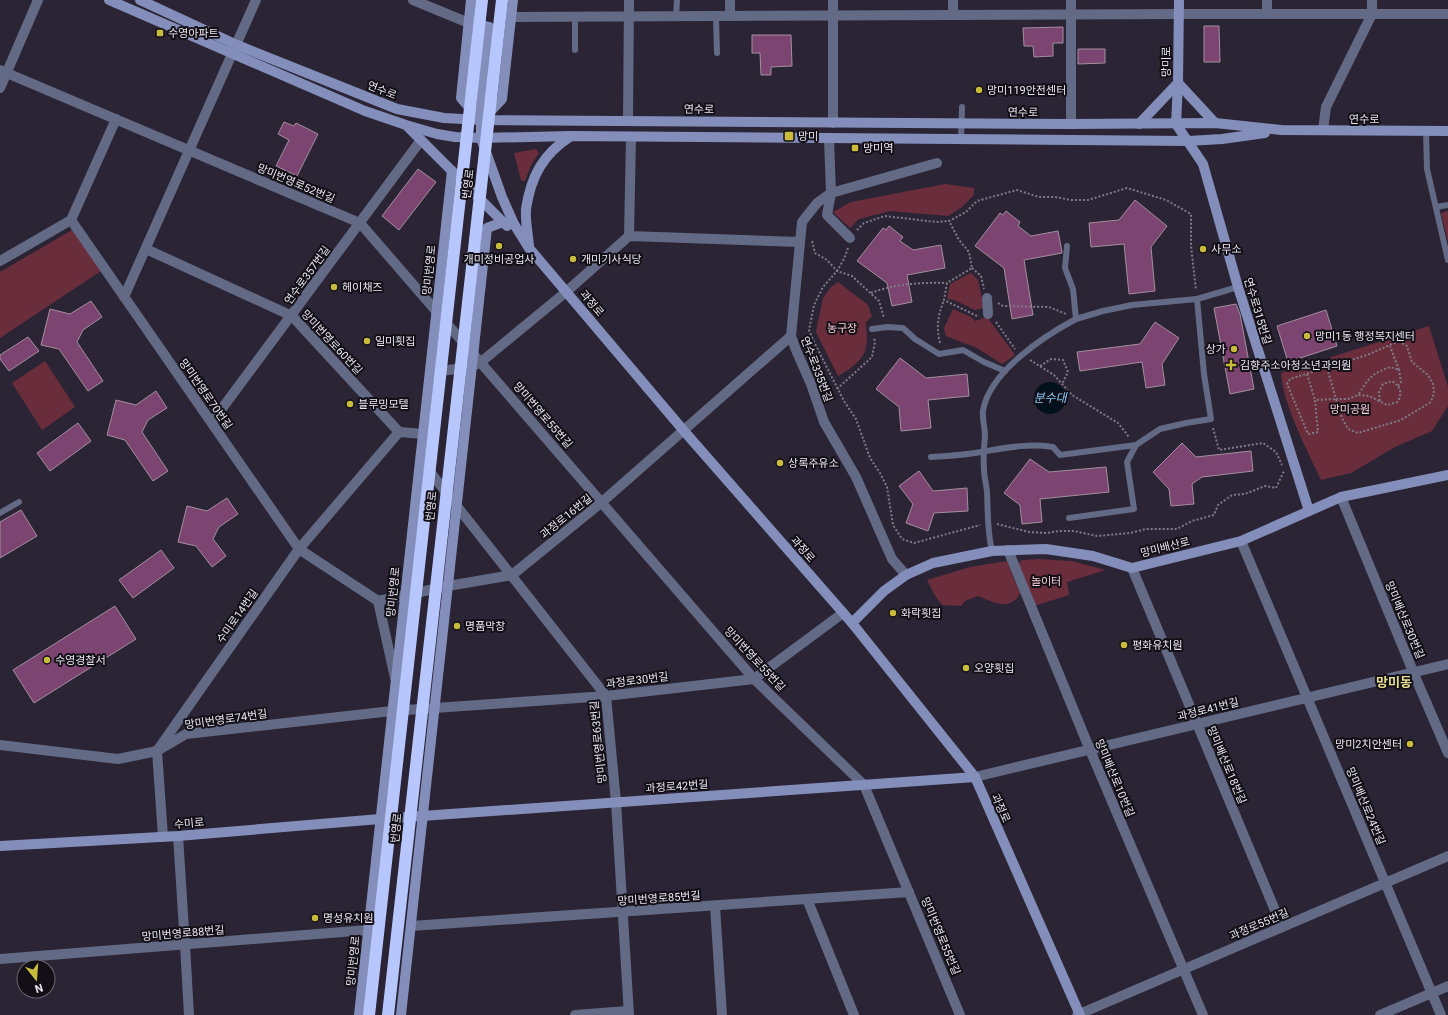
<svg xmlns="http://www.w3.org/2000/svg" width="1448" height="1015" viewBox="0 0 1448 1015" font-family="Roboto,'Noto Sans KR',sans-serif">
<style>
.green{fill:#6a2d3c}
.water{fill:#00101d}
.building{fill:#7c4571;stroke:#a38f9e}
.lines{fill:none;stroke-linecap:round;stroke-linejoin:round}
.path{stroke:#807a88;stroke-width:2;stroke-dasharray:2 2;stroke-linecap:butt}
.lane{stroke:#626a85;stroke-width:6}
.street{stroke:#626a85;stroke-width:10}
.secondary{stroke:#838fba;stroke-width:10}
.highway-bridge{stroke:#b7c7fd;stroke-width:12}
.poi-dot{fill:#c9bb3b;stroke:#120f16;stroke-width:1.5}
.labels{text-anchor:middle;stroke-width:4;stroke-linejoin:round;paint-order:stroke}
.poi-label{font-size:11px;fill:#eae6f1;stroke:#120f16;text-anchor:start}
.street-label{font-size:11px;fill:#eae6f1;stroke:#120f16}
.park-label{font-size:11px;fill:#fbcfd6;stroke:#120f16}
.water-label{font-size:12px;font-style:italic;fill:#83cbfd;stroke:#120f16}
.quarter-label{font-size:13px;font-weight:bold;fill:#e5dd8e;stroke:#120f16}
</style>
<rect width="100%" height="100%" fill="#2b2434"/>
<g class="green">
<polygon points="536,149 539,153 531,165 525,181 522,181 521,180 514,153"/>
<polygon points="945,184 974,188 974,195 962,207 948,216 890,211 859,219 850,228 833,212 851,202"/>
<polygon points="1448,211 1448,241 1441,213"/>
<polygon points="72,230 101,271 0,338 0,272"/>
<polygon points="971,273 978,280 984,308 975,310 954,300 947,299 950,284"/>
<path d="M838,282L868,305L872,316L866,322C866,330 868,339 866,347C865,359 848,371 838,376L816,332L823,298L830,288Z"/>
<polygon points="953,309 971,317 975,321 987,317 1015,355 1002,364 977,348 946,336 944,328"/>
<path d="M1429,326L1448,387V406L1432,431L1395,447L1351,473L1321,480C1307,450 1283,405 1281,373Z"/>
<polygon points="45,361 75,407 42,430 12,383"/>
<polygon points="1039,559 1071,561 1106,570 1067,582 1069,595 1034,606 1017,564 1022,560"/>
<path d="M1007,561L1020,593C1011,612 992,602 978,596L965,601L961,606L942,605L934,594L927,580L970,567Z"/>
</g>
<circle class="water" cx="1050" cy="398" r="16"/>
<g class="building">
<polygon points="1204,26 1219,26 1220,62 1204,62"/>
<polygon points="1063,27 1063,43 1053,43 1053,56 1034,57 1033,46 1024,46 1023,28"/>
<polygon points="752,35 791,35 792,66 771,67 771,75 761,75 760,53 752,53"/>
<polygon points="1078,49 1105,49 1105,63 1078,64"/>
<polygon points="284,122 294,126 296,123 318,134 297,176 276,166 289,140 278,134"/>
<polygon points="418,169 436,182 399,230 382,216"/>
<polygon points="1135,200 1167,226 1151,247 1155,291 1129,294 1124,244 1091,247 1089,223 1119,220"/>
<polygon points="1006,211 1020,222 1018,226 1031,236 1058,231 1062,252 1062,253 1024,260 1033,315 1012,319 1004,268 975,246 1000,213 1003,215"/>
<polygon points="889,226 903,237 900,241 913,250 941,245 945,268 907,275 912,302 892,306 887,283 857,261 883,228 886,230"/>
<polygon points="91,301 102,317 83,330 77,342 103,381 88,391 59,349 41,345 50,309 70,314"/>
<polygon points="1236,304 1240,314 1254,389 1230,394 1214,308"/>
<polygon points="1326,310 1337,346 1288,362 1277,326"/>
<polygon points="1155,322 1179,338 1162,364 1165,385 1146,388 1142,362 1080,371 1077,352 1140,344"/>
<polygon points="28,337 39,351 9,371 0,359 0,355"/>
<polygon points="900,358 926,378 967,374 969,396 928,400 931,428 901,431 899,407 876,389"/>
<polygon points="156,391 167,408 148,420 142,432 168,471 153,481 125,440 107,435 116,400 136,405"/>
<polygon points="78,423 91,441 50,471 37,453"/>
<polygon points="1182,443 1196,457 1251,451 1253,471 1202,477 1192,484 1194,504 1171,506 1169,489 1153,472"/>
<polygon points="1030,459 1049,472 1106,467 1109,492 1040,499 1042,522 1022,524 1020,505 1004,493"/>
<polygon points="919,471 933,491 967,488 968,511 934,513 928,531 906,523 913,504 899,486"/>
<polygon points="227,498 238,514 219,527 213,539 226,556 212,567 196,546 178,542 187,506 207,511"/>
<polygon points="21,510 37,536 0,558 0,522"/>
<polygon points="161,550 174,568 133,598 119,580"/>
<polygon points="115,606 136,639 34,703 13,670"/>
</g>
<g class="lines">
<g class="path">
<polyline points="857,230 864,223 885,216 936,222 949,221"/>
<polyline points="812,241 815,253 827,260 837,271 852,276 879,301 884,318"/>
<polyline points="848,248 844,259 837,271 823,287 814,305 809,330 814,342 844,401 856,419 870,458 880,473 887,487 893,525 902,539 914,543 980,525"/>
<polyline points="972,268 981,276 984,289"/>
<path d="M871,293C893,284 924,282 947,283"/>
<polyline points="998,303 1003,306 1049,307 1066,314"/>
<polyline points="977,316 944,300 947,283 972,268 969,252 959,240 949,221 966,212 977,201 1017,190 1039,197 1055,197 1071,200 1088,200 1127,188 1166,200 1191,214 1191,246 1196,290"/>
<polyline points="996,322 1015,349"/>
<polygon points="1399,341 1407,346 1412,362 1428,375 1433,384 1434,393 1431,402 1401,420 1358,433 1348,429 1342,418 1336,399 1315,400 1318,432 1308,434 1287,384 1290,379 1367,355"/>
<path d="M940,343C936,327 938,315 944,300"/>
<polyline points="1030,360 1054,375 1072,395 1118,423 1129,437"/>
<polyline points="1040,366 1051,359 1063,360 1068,372 1062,384"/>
<polyline points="1327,368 1336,399 1348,399 1358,395"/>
<polyline points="1307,374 1315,400"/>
<polyline points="1398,386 1401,382 1399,370"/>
<polyline points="837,389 872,357 875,342 874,337"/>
<path d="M1380,401L1379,392L1383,384L1392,381C1401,387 1402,392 1398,402L1387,405L1369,396L1358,395C1369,378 1371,374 1390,367L1399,370L1390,346"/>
<polyline points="1213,428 1219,450 1263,443 1276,452 1282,465"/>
<polyline points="997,524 1029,532 1046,533 1059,531 1074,531 1097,536 1130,533 1146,529 1177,529 1192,521 1214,515 1218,505 1232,495 1245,494 1265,486 1276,488 1284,471"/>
</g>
<g class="lane">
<polyline points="716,16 717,53"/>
<polyline points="575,17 575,50"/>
<polyline points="676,17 677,0"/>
<polyline points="1426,131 1427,169 1448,260"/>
<polyline points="961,140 962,107"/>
<polyline points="1436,207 1448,205"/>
<polyline points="1067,246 1065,268 1073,289 1076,319 1103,311 1132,305 1197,299 1238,287"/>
<polyline points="872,329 887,327 903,328 915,339 939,354 963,350 984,362 1005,371"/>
<path d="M931,457C948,456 965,455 981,452C1005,448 1028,443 1053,447L1060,455L1136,445"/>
<polyline points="0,513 19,502"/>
<polyline points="1069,518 1134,509 1127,462 1136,445 1160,429 1186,423 1211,419 1204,374 1197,299"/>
<path d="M992,551C987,531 988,511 987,491C986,484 984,476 984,469C983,458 984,447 985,436C985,428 982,419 983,411C989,372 1044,336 1076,319"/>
</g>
<g class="street">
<polyline points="413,0 469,23"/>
<polyline points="1267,14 1267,0"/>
<polyline points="953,15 953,0"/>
<polyline points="730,16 730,0"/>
<polyline points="511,17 1179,14 1448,14"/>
<polyline points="0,70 360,223 754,679 864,785 960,1015"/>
<polyline points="0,88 38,0"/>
<polyline points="628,120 629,0"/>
<polyline points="833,123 833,0"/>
<polyline points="1071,124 1071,0"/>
<polyline points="1323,130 1326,107 1372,14 1372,0"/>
<polyline points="829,139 831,193 817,203 802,222 791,336 796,350 811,384 824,422 856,477 892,559 906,575"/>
<polyline points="71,220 299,549 378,601 448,586 512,575 602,502 791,336"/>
<polyline points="71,220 116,119"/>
<polyline points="629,236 631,137"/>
<polyline points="850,238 827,215 831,193 937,163"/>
<polyline points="146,249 292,316 399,432"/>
<polyline points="0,261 71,220"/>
<polyline points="124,297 256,0"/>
<polyline points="987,298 988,314"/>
<polyline points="433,372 471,367 481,362 566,292 629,236 800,242"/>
<polyline points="212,422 421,140"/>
<polyline points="399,432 423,434"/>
<polyline points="427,468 606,696 616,802 629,1015"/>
<polyline points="1341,497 1417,681 1448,753"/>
<polyline points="1241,541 1441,1015"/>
<polyline points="1008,550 1090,750 1203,1015"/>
<polyline points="1132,568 1282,927"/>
<polyline points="378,601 395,678"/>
<polyline points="0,745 118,759 157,751 186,734 392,711 606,696 754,679 843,613"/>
<polyline points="975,777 1448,664"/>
<polyline points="178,836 185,945 189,1015"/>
<polyline points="163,837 157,751 299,549 399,432"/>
<polyline points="807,899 854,1015"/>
<polyline points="715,906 722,1015"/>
<polyline points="411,926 909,892"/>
<polyline points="0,959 368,930"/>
<polyline points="575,1015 628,1011"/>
<polyline points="1077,1015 1448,856"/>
<polyline points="1380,1015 1448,986"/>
</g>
<g class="secondary">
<polyline points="109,0 365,111 406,125 437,134 455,137 481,138 571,136 1188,141 1222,139 1265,133"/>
<polyline points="140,0 237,45 397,109 444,118 481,120 1071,124 1215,123 1281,130 1448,131"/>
<polyline points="471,0 461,98 473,112"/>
<polyline points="1179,0 1178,83 1176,124 1203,164 1238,287 1309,511"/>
<polyline points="469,23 489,27 481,107 481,138 502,197 514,224 529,248 684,431 852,623 975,777 1080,1015"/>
<polyline points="487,115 502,99 513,0"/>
<polyline points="1139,124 1178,83 1215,123"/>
<polyline points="408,127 507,226"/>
<path d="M529,246C528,234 525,220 526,209C531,176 543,154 571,136"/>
<polyline points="852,623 884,591 906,575 933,563 992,551 1046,549 1093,556 1132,568 1241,541 1341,497 1448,475"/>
<polyline points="0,846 178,836 380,819 975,777"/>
<polyline points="359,1015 452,171"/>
<polyline points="401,1015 487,228 503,222"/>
</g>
<g class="highway-bridge">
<polyline points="369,1015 482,0"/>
<polyline points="388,1015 502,0"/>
</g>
</g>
<g class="poi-dot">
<rect x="156" y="29" width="8" height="8" rx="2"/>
<circle cx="979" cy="90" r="4"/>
<rect x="784" y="131" width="10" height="10" rx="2"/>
<rect x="851" y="144" width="8" height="8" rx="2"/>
<circle cx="499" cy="246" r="4"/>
<circle cx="1203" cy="249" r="4"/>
<circle cx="573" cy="259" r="4"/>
<circle cx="334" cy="287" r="4"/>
<circle cx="1307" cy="336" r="4"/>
<circle cx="367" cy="341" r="4"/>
<circle cx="1234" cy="349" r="4"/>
<path d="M1229 359h4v4h4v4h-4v4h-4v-4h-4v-4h4z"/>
<circle cx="350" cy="404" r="4"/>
<circle cx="780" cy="463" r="4"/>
<circle cx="893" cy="613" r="4"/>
<circle cx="457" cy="626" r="4"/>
<circle cx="1124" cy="645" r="4"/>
<circle cx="47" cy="660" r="4"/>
<circle cx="966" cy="668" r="4"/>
<circle cx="1410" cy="744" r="4"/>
<circle cx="315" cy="918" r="4"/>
</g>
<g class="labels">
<g class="poi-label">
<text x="168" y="37">수영아파트</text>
<text x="987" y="94">망미119안전센터</text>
<text x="798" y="140">망미</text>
<text x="863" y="152">망미역</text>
<text x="1211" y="253">사무소</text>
<text x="499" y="263" text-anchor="middle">개미정비공업사</text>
<text x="581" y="263">개미기사식당</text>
<text x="342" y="291">헤이채즈</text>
<text x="1315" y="340">망미1동 행정복지센터</text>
<text x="375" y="345">일미횟집</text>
<text x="1226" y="353" text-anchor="end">상가</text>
<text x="1240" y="369">김향주소아청소년과의원</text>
<text x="358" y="408">블루밍모텔</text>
<text x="788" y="467">상록주유소</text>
<text x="901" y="617">화락횟집</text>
<text x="465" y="630">명품막창</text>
<text x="1132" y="649">평화유치원</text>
<text x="55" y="664">수영경찰서</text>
<text x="974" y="672">오양횟집</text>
<text x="1402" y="748" text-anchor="end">망미2치안센터</text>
<text x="323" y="922">명성유치원</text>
</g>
<g class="street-label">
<text transform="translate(1166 62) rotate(-90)" y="4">망미로</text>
<text transform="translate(382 90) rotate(22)" y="4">연수로</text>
<text transform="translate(699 109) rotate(1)" y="4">연수로</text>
<text transform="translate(1023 112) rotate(1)" y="4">연수로</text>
<text x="1364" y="123">연수로</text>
<text transform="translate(296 183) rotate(23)" y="4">망미번영로52번길</text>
<text transform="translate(468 184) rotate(-83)" y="4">번영로</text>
<text transform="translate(429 270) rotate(-84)" y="4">망미번영로</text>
<text transform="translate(307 275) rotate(-54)" y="4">연수로357번길</text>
<text transform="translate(592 303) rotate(50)" y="4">과정로</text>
<text transform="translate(1258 311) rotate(73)" y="4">연수로315번길</text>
<text transform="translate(332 342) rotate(47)" y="4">망미번영로60번길</text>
<text transform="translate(817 369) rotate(69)" y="4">연수로335번길</text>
<text transform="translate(206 394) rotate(55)" y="4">망미번영로70번길</text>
<text transform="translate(543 415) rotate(49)" y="4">망미번영로55번길</text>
<text transform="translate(431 506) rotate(-84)" y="4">번영로</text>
<text transform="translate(566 516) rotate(-39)" y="4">과정로16번길</text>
<text transform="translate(1165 547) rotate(-14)" y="4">망미배산로</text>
<text transform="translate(803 549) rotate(49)" y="4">과정로</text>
<text transform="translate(393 592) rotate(-84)" y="4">망미번영로</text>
<text transform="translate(237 616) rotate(-55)" y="4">수미로14번길</text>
<text transform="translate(1405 620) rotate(67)" y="4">망미배산로30번길</text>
<text transform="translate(755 659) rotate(47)" y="4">망미번영로55번길</text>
<text transform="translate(637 680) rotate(-7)" y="4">과정로30번길</text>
<text transform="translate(1208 709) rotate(-14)" y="4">과정로41번길</text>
<text transform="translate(226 719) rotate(-8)" y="4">망미번영로74번길</text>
<text transform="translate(598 742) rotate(-96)" y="4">망미번영로63번길</text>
<text transform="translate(1227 765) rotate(67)" y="4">망미배산로18번길</text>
<text transform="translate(1115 778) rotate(67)" y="4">망미배산로10번길</text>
<text transform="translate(677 786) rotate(-4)" y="4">과정로42번길</text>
<text transform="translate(1366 806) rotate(67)" y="4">망미배산로24번길</text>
<text transform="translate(1001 808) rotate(66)" y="4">과정로</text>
<text transform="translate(189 823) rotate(-5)" y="4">수미로</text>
<text transform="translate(396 828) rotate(-84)" y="4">번영로</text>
<text transform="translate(659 898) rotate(-4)" y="4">망미번영로85번길</text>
<text transform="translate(1259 924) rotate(-23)" y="4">과정로55번길</text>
<text transform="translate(183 933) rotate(-5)" y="4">망미번영로88번길</text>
<text transform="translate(941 936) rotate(67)" y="4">망미번영로55번길</text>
<text transform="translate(353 961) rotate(-84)" y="4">망미번영로</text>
</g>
<g class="park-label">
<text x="842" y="332">농구장</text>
<text x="1350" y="413">망미공원</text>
<text x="1046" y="585">놀이터</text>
</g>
<g class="water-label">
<text x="1050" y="402">분수대</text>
</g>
<g class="quarter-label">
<text x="1394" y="687">망미동</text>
</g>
</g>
<g transform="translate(36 979) rotate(163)"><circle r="19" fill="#120f16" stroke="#68656e"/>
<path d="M0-3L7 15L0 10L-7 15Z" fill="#c9bb3b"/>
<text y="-6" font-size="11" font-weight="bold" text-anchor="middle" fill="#eae6f1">N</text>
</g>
</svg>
